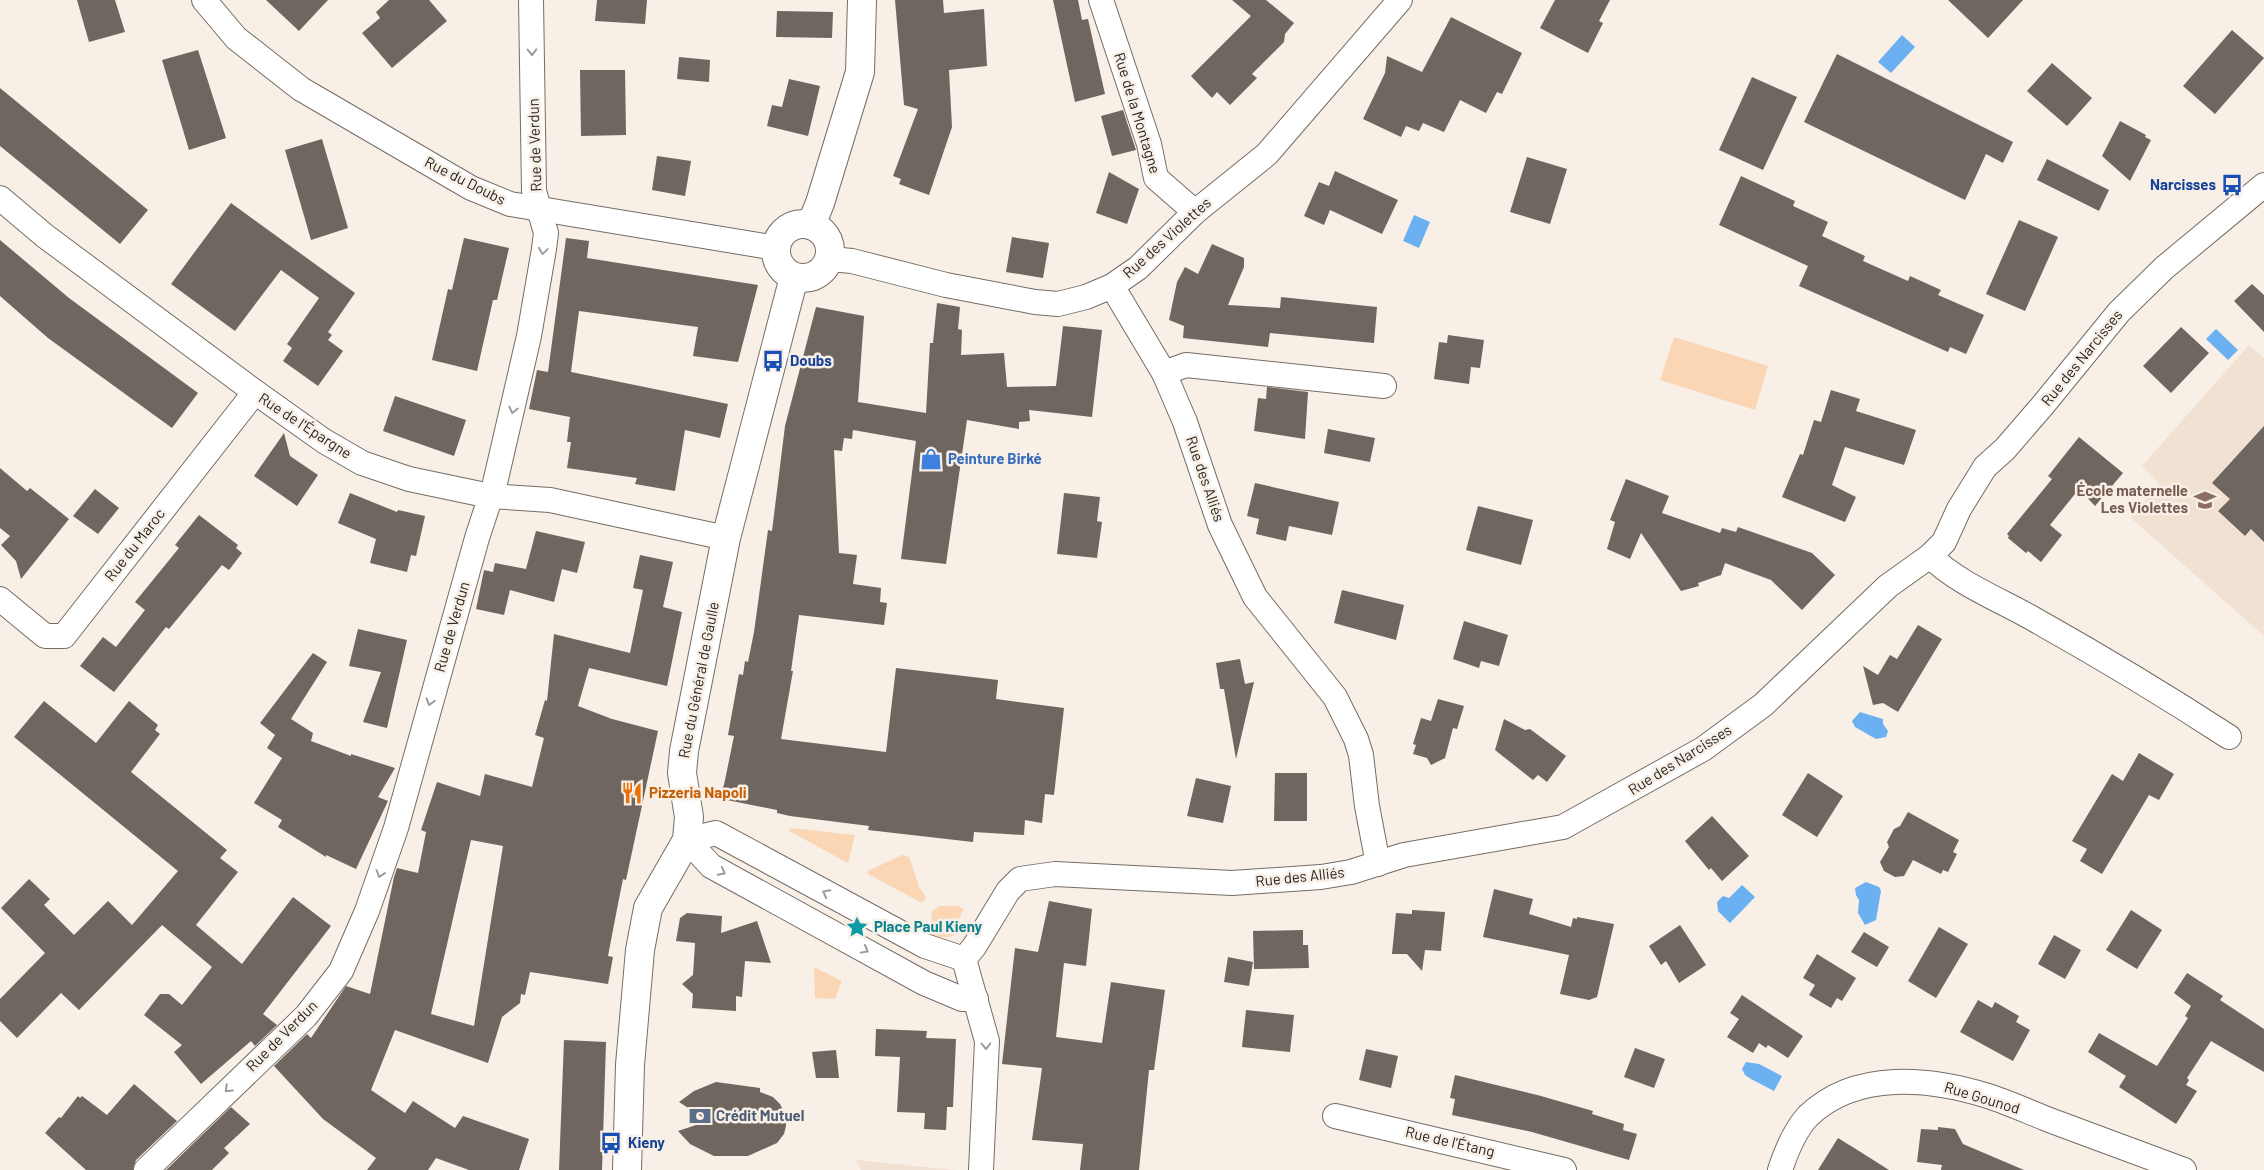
<svg xmlns="http://www.w3.org/2000/svg" width="2264" height="1170" viewBox="0 0 2264 1170" font-family="Barlow,sans-serif">
<style>
.built{fill:#f1e1d3}
.green{fill:#fad6b5}
.water{fill:#6bb0f0}
.building{fill:#6f6660;fill-rule:evenodd}
.lines{fill:none;stroke-linecap:round;stroke-linejoin:round}
.minor-casing{stroke:#756d65;stroke-width:26}
.tertiary-casing{stroke:#756d65;stroke-width:30}
.minor{stroke:#fff;stroke-width:24}
.tertiary{stroke:#fff;stroke-width:28}
.oneway{stroke:#9e9c9b}
.labels{text-anchor:middle;stroke-width:5;stroke-linejoin:round;paint-order:stroke}
.street-label{font-size:15px;fill:#272421;stroke:#f8efe6}
.transit-label{font-size:15px;font-weight:bold;fill:#164399;stroke:#f8efe6;text-anchor:start}
.shop-label{font-size:15px;font-weight:bold;fill:#366cbe;stroke:#f8efe6;text-anchor:start}
.education-label{font-size:15px;font-weight:bold;fill:#785e54;stroke:#f8efe6;text-anchor:end}
.food-label{font-size:15px;font-weight:bold;fill:#c56008;stroke:#f8efe6;text-anchor:start}
.culture-label{font-size:15px;font-weight:bold;fill:#0d838f;stroke:#f8efe6;text-anchor:start}
.service-label{font-size:15px;font-weight:bold;fill:#4e5e75;stroke:#f8efe6;text-anchor:start}
</style>
<rect width="100%" height="100%" fill="#f8efe6"/>
<g class="built">
<polygon points="2249,345 2264,358 2264,636 2131,518 2159,483 2142,466"/>
<polygon points="856,1160 955,1170 861,1170"/>
</g>
<g class="green">
<polygon points="1674,337 1768,366 1755,410 1660,380"/>
<polygon points="791,828 855,835 848,863 789,831"/>
<polygon points="902,855 909,857 919,887 926,897 922,903 868,874 868,871"/>
<path d="M939,906H958L964,909L957,922L963,929C953,939 943,938 931,935L932,911Z"/>
<polygon points="814,967 842,981 835,999 815,998"/>
</g>
<g class="water">
<polygon points="1902,35 1915,47 1891,73 1878,62"/>
<polygon points="1414,215 1430,222 1419,248 1403,241"/>
<polygon points="2216,329 2238,350 2228,360 2206,339"/>
<polygon points="1860,712 1883,719 1883,724 1888,731 1886,737 1876,739 1855,727 1852,721"/>
<polygon points="1866,882 1879,887 1881,891 1876,920 1865,925 1858,913 1859,900 1856,895 1855,888"/>
<polygon points="1742,885 1755,897 1730,923 1718,911 1717,902 1723,896 1729,898"/>
<polygon points="1746,1062 1759,1064 1782,1076 1774,1091 1751,1079 1745,1075 1742,1069"/>
</g>
<g class="building">
<polygon points="77,0 115,0 125,32 89,42"/>
<polygon points="266,0 328,0 299,31"/>
<polygon points="389,0 429,0 447,21 392,68 362,33 380,18 376,12"/>
<polygon points="597,0 647,0 645,24 595,21"/>
<polygon points="895,0 943,0 944,13 984,9 987,66 949,70 952,127 929,195 899,184 901,179 893,176 918,109 904,105"/>
<polygon points="1053,0 1078,0 1082,20 1088,19 1105,94 1075,102"/>
<polygon points="1232,0 1266,0 1294,23 1285,34 1284,42 1252,74 1257,78 1230,105 1217,92 1212,98 1191,76 1251,16"/>
<polygon points="1555,0 1610,0 1599,21 1603,23 1588,53 1540,28"/>
<polygon points="1948,0 2023,0 1988,38"/>
<polygon points="777,11 833,12 832,38 776,37"/>
<polygon points="1451,17 1522,53 1502,94 1497,92 1486,113 1460,100 1444,132 1423,123 1419,131 1406,126 1401,137 1363,119 1385,73 1387,56 1422,72"/>
<polygon points="2232,30 2264,58 2215,114 2183,86"/>
<polygon points="198,50 226,138 189,150 162,60"/>
<polygon points="1837,54 2013,142 2003,163 1986,154 1965,200 1804,122"/>
<polygon points="679,57 710,60 709,82 677,79"/>
<polygon points="2052,63 2092,98 2067,126 2027,91"/>
<polygon points="580,70 625,70 626,135 581,136"/>
<polygon points="1752,77 1797,97 1763,170 1719,150"/>
<polygon points="789,79 820,86 808,136 767,126 772,105 782,107"/>
<polygon points="0,88 148,210 120,244 0,146"/>
<polygon points="1123,110 1136,150 1112,156 1101,116"/>
<polygon points="2120,121 2146,135 2145,137 2151,140 2130,181 2102,156"/>
<polygon points="322,139 348,228 311,240 285,150"/>
<polygon points="657,156 691,161 685,196 652,190"/>
<polygon points="1527,157 1567,169 1550,224 1510,212"/>
<polygon points="2047,159 2109,190 2099,211 2037,180"/>
<polygon points="1335,171 1398,200 1382,234 1330,210 1324,225 1304,216 1319,182 1329,186"/>
<polygon points="1109,172 1139,189 1127,224 1096,213"/>
<polygon points="1741,176 1795,201 1793,206 1828,222 1822,236 1865,256 1863,261 1908,281 1910,276 1941,290 1938,295 1984,315 1966,354 1950,347 1948,352 1799,286 1808,266 1719,225"/>
<polygon points="231,203 355,293 328,332 332,335 328,340 343,351 318,386 283,361 292,348 287,344 319,298 281,270 235,331 171,284"/>
<polygon points="2019,220 2058,237 2025,311 1986,294"/>
<polygon points="1012,237 1049,243 1043,278 1006,272"/>
<polygon points="464,238 509,248 497,300 493,300 477,371 432,360 448,289 452,290"/>
<polygon points="566,238 589,241 587,258 758,285 738,362 693,356 698,327 579,311 571,372 728,404 720,438 685,430 675,491 635,484 637,478 567,468 571,442 567,442 570,417 529,409 537,370 548,372"/>
<polygon points="0,240 69,298 198,393 172,428 48,338 0,296"/>
<polygon points="1212,244 1244,258 1244,267 1228,305 1280,308 1281,297 1377,307 1374,343 1270,333 1268,347 1183,338 1184,326 1169,320 1177,282 1185,267 1198,274"/>
<polygon points="2252,284 2264,295 2264,332 2234,301"/>
<polygon points="937,303 960,307 958,329 962,330 961,355 1004,353 1007,387 1056,386 1063,326 1102,330 1092,417 1029,410 1030,421 1019,422 1019,429 967,420 946,564 901,559 916,441 853,430 852,439 844,438 842,451 834,450 839,553 857,555 853,584 881,588 880,602 887,603 884,625 799,615 791,671 793,671 781,739 886,752 896,668 998,680 996,699 1064,708 1054,795 1045,794 1042,823 1025,820 1024,835 974,832 973,842 868,830 869,826 790,816 777,813 777,810 717,798 724,785 734,736 728,735 739,674 743,675 745,661 748,662 754,632 768,530 772,531 785,426 816,307 864,316 858,402 926,413 930,343 933,343"/>
<polygon points="2181,327 2209,353 2171,393 2143,366"/>
<polygon points="1448,335 1484,340 1480,368 1471,367 1469,384 1434,379 1439,342 1447,343"/>
<polygon points="1267,387 1308,392 1305,439 1254,431 1258,398 1266,399"/>
<polygon points="1831,390 1860,399 1856,411 1916,430 1904,465 1845,447 1832,485 1856,497 1845,522 1782,497 1800,454 1803,455 1814,420 1821,422"/>
<polygon points="395,396 466,420 454,456 383,431"/>
<polygon points="2264,426 2264,542 2251,529 2245,536 2218,511 2230,499 2212,483"/>
<polygon points="1328,429 1375,438 1370,462 1324,453"/>
<polygon points="284,433 290,456 318,475 297,506 254,476"/>
<polygon points="2079,437 2123,473 2095,506 2079,489 2050,525 2062,535 2041,562 2028,551 2026,553 2008,538 2009,536 2007,534 2052,479 2048,476"/>
<polygon points="0,468 27,491 30,488 69,519 21,579 16,561 1,545 10,536 0,528"/>
<polygon points="1626,479 1669,496 1662,513 1720,533 1722,528 1736,532 1738,527 1755,533 1812,553 1835,575 1802,610 1771,580 1725,563 1721,575 1698,583 1699,586 1681,591 1641,533 1630,559 1607,549 1615,522 1610,520"/>
<polygon points="1255,483 1339,502 1332,535 1289,526 1286,541 1256,534 1259,519 1247,516"/>
<polygon points="95,489 119,508 98,534 73,516"/>
<polygon points="350,493 397,512 398,510 425,516 416,556 411,555 407,572 370,563 376,539 338,523"/>
<polygon points="1064,493 1100,497 1097,521 1102,522 1097,558 1057,554"/>
<polygon points="1478,506 1533,520 1521,565 1466,550"/>
<polygon points="199,515 238,545 236,548 242,553 229,570 222,565 169,629 166,627 114,692 80,666 103,637 116,647 145,610 135,602 179,548 175,545"/>
<polygon points="536,531 585,542 577,573 562,569 554,602 510,590 504,615 476,609 484,570 493,572 495,563 526,569"/>
<path d="M640,555L673,562L663,607L682,612L667,686L589,668L578,706L612,719L658,731L626,880L623,879L617,909L608,956L613,957L608,984L530,972L525,995L521,994L520,1003L502,1017L488,1063L395,1030L371,1090L405,1113L413,1101L455,1128L463,1116L529,1139L519,1170H469L436,1158L428,1170H367L376,1158L323,1119L274,1066L307,1034L311,1038L346,986L370,994L394,877L397,868L418,873L426,832L421,830L437,782L480,796L485,774L532,787L544,738L535,735L545,700L547,701L554,634L630,653L643,590L633,588ZM471,840L503,846L474,1026L431,1014Z"/>
<polygon points="1342,590 1404,605 1396,640 1334,623"/>
<polygon points="1464,621 1508,635 1499,666 1481,661 1479,668 1453,659"/>
<polygon points="1918,625 1942,639 1898,712 1883,703 1873,705 1863,666 1878,675 1890,655 1897,659"/>
<polygon points="358,629 407,640 387,728 363,722 381,672 349,666"/>
<polygon points="313,653 327,662 291,719 313,733 311,741 351,756 351,754 395,768 378,797 388,801 356,869 326,855 326,857 278,827 282,820 254,803 282,758 267,748 275,735 260,723"/>
<polygon points="1240,659 1245,684 1254,682 1236,759 1224,689 1220,689 1216,663"/>
<polygon points="1438,699 1464,706 1457,729 1453,728 1445,758 1431,765 1427,758 1413,754 1416,745 1413,744 1421,718 1431,721"/>
<polygon points="44,701 96,743 129,701 158,725 155,730 160,734 131,772 227,850 220,858 238,872 196,925 242,964 293,897 331,926 263,1014 277,1025 255,1046 251,1041 201,1084 174,1052 182,1045 144,1015 160,994 169,994 182,1005 212,967 162,925 79,1010 61,993 17,1038 0,1021 0,999 45,953 1,908 29,879 50,899 44,905 74,935 108,901 132,925 178,871 14,737"/>
<polygon points="1504,719 1525,730 1530,729 1566,756 1547,782 1538,775 1533,780 1495,750"/>
<polygon points="2139,753 2174,774 2159,800 2149,795 2102,874 2080,861 2087,849 2072,841 2112,774 2123,781"/>
<polygon points="1275,773 1307,773 1307,821 1274,821"/>
<polygon points="1808,773 1843,796 1817,837 1782,815"/>
<polygon points="1196,778 1231,786 1223,823 1187,816"/>
<polygon points="1908,812 1959,840 1953,852 1957,854 1948,872 1943,870 1941,874 1913,860 1904,876 1895,877 1884,871 1880,862 1889,847 1887,842 1894,829 1900,826"/>
<polygon points="1712,816 1749,856 1722,881 1711,868 1709,870 1685,841"/>
<polygon points="1494,889 1533,899 1529,914 1571,927 1573,918 1577,919 1577,917 1614,924 1597,997 1589,1000 1560,994 1569,955 1483,937"/>
<polygon points="1049,901 1092,909 1086,966 1064,963 1056,1037 1102,1043 1111,982 1165,990 1154,1070 1149,1070 1139,1170 1080,1170 1083,1144 1032,1140 1042,1068 1002,1064 1015,948 1038,952"/>
<polygon points="1412,910 1445,912 1441,951 1425,950 1422,971 1407,954 1392,954 1396,913 1412,914"/>
<polygon points="2131,910 2162,930 2137,969 2106,950"/>
<polygon points="687,913 722,916 721,933 757,921 771,963 745,961 742,997 736,996 736,1011 692,1008 693,994 682,984 693,975 695,943 676,941 680,918"/>
<polygon points="1680,925 1706,965 1679,983 1666,961 1661,965 1649,946"/>
<polygon points="1939,927 1968,944 1936,998 1908,981"/>
<polygon points="1303,930 1303,945 1308,945 1309,968 1254,969 1253,931"/>
<polygon points="1864,932 1889,947 1877,967 1851,952"/>
<polygon points="2054,935 2081,950 2065,979 2038,964"/>
<polygon points="1817,954 1856,978 1842,1001 1837,998 1831,1008 1809,995 1815,985 1803,978"/>
<polygon points="1228,957 1253,962 1249,986 1224,982"/>
<polygon points="2187,973 2223,996 2220,1000 2264,1029 2264,1072 2211,1041 2187,1078 2189,1080 2186,1085 2197,1091 2176,1124 2119,1087 2126,1076 2088,1052 2099,1033 2157,1066 2188,1018 2185,1016 2191,1006 2174,993"/>
<polygon points="1742,995 1803,1036 1788,1058 1768,1045 1766,1048 1759,1043 1753,1053 1727,1037 1739,1019 1730,1013"/>
<polygon points="1978,1000 1992,1008 1995,1002 2019,1016 2016,1022 2030,1030 2013,1061 1960,1032"/>
<polygon points="1246,1010 1294,1015 1290,1052 1242,1047"/>
<polygon points="876,1029 927,1031 926,1038 956,1039 953,1107 947,1107 946,1130 924,1129 925,1113 897,1112 900,1057 875,1056"/>
<polygon points="564,1040 606,1042 602,1170 559,1170"/>
<polygon points="1635,1048 1665,1059 1654,1088 1624,1077"/>
<polygon points="1366,1049 1398,1056 1391,1088 1359,1080"/>
<polygon points="836,1050 839,1078 816,1078 812,1052"/>
<polygon points="1455,1075 1541,1096 1593,1111 1592,1114 1624,1124 1623,1130 1637,1134 1629,1160 1532,1132 1452,1115 1455,1099 1450,1098"/>
<polygon points="716,1082 760,1088 760,1092 773,1097 780,1104 785,1114 786,1126 784,1134 777,1143 748,1156 714,1156 690,1144 678,1131 708,1121 679,1102 694,1091"/>
<polygon points="134,1084 177,1121 136,1160 133,1170 86,1170 45,1133 59,1117 61,1118 78,1096 80,1098 82,1096 107,1115"/>
<polygon points="231,1107 250,1124 224,1148 229,1153 212,1170 166,1170"/>
<polygon points="1938,1127 1955,1129 1963,1144 2024,1170 1941,1170 1942,1165 1917,1162 1921,1129 1938,1130"/>
<polygon points="1838,1138 1859,1151 1889,1170 1818,1170"/>
</g>
<g class="lines">
<g class="minor-casing">
<g id="minor">
<polyline points="204,0 236,38 301,89 471,188 510,204 776,248"/>
<polyline points="1101,0 1149,144 1156,178 1195,212"/>
<polyline points="0,198 45,236 255,392 324,441 362,463 409,479 490,496 550,500 726,538"/>
<polyline points="830,259 852,261 946,285 1035,302 1058,304 1086,297 1112,286 1138,268 1195,212 1267,154 1400,0"/>
<polyline points="1112,286 1164,373 1185,422 1220,525 1255,597 1335,697 1356,739 1361,755 1367,806 1378,864"/>
<polyline points="1164,373 1186,365 1384,386"/>
<path d="M1930,556C1958,584 2003,601 2037,621C2103,658 2166,696 2229,737"/>
<polyline points="0,599 45,636 64,636 255,392"/>
<polyline points="964,959 974,947 1008,891 1020,879 1055,874 1232,883 1321,877 1351,872 1404,855 1563,827 1703,749 1763,705 1888,586 1930,556 1944,542 1959,509 1985,467 2005,449 2043,405 2119,312 2164,268 2264,185"/>
<polyline points="964,959 925,946 716,833 687,840 711,866 924,983 962,999 976,999"/>
<polyline points="964,959 987,1041 981,1170"/>
<polyline points="1335,1116 1564,1170"/>
<polyline points="146,1170 306,1016 341,971 367,911 396,828 477,538 495,483 529,336 544,249 546,233 534,191 531,0"/>
<path d="M1780,1170C1786,1152 1795,1130 1808,1116C1856,1070 1930,1078 1988,1096C2010,1103 2031,1113 2052,1121C2096,1137 2140,1154 2184,1170"/>
</g>
</g>
<g class="tertiary-casing">
<g id="tertiary">
<circle cx="803" cy="251" r="27"/>
<polyline points="811,225 820,203 860,72 862,0"/>
<polyline points="627,1170 630,1065 640,950 648,908 687,840 689,817 682,773 684,751 726,538 794,277"/>
</g>
</g>
<use href="#minor" class="minor"/>
<use href="#tertiary" class="tertiary"/>
</g>
<defs><path id="oneway-chevron" d="M-2-3.5L2.5 0L-2 3.5" fill="none" stroke-width="1.6" stroke-linecap="round" stroke-linejoin="round" transform="scale(1.25)"/></defs>
<g class="oneway">
<use href="#oneway-chevron" transform="translate(532 52) rotate(89)"/>
<use href="#oneway-chevron" transform="translate(543 251) rotate(98)"/>
<use href="#oneway-chevron" transform="translate(513 410) rotate(103)"/>
<use href="#oneway-chevron" transform="translate(430 702) rotate(106)"/>
<use href="#oneway-chevron" transform="translate(722 872) rotate(28)"/>
<use href="#oneway-chevron" transform="translate(380 874) rotate(109)"/>
<use href="#oneway-chevron" transform="translate(826 893) rotate(-152)"/>
<use href="#oneway-chevron" transform="translate(865 950) rotate(29)"/>
<use href="#oneway-chevron" transform="translate(986 1046) rotate(89)"/>
<use href="#oneway-chevron" transform="translate(228 1089) rotate(136)"/>
</g>
<defs>
<g id="bus-bare" transform="scale(1.725)"><path d="M-5-6H5V4H4V6H2V4H-2V6H-4V4H-5ZM-3.5-4V0h7V-4ZM-3.5 1.2v1.5H-2V1.2ZM2 1.2v1.5H3.5V1.2Z" fill="#1a4fb4" stroke="#f8efe6" stroke-width="2.5" paint-order="stroke"/></g>
<g id="shop-bare" transform="scale(1.725)"><path d="M-5-2.5h2.3a2.7 3.5 0 0 1 5.4 0H5L5.5 6h-11ZM-1.5-2.5h3a1.5 2.3 0 0 0-3 0Z" fill="#3f7fe0" stroke="#f8efe6" stroke-width="2.5" paint-order="stroke"/></g>
<g id="school-bare" transform="scale(1.725)"><path d="M0-5L7-2L0 1L-7-2ZM-4 1L0 2.5L4 1V4Q0 6-4 4Z" fill="#8d6e63" stroke="#f8efe6" stroke-width="2.5" paint-order="stroke"/></g>
<g id="restaurant-bare" transform="scale(1.725)"><path d="M-5-6h1v4h1v-4h1v4h1v-4h1v5L-1.5 .5V6h-2V.5L-5-1ZM5-6V6H3V1.5H1.5Q1.5-4 5-6Z" fill="#e8710a" stroke="#f8efe6" stroke-width="2.5" paint-order="stroke"/></g>
<g id="sight-bare" transform="scale(1.725)"><path d="M0-6L1.8-2.2L6-1.7L2.9 1.2L3.7 5.4L0 3.3L-3.7 5.4L-2.9 1.2L-6-1.7L-1.8-2.2Z" fill="#0f9aa8" stroke="#f8efe6" stroke-width="2.5" paint-order="stroke"/></g>
<g id="bank-bare" transform="scale(1.725)"><path d="M-6-4H6V4H-6ZM0-2.3a2.3 2.3 0 1 0 0 4.6a2.3 2.3 0 1 0 0-4.6Z" fill="#5c6f8a" stroke="#f8efe6" stroke-width="2.5" paint-order="stroke"/></g>
</defs>
<g fill-rule="evenodd">
<use href="#bus-bare" x="2232" y="185"/>
<use href="#bus-bare" x="773" y="361"/>
<use href="#shop-bare" x="931" y="459"/>
<use href="#school-bare" x="2205" y="500"/>
<use href="#restaurant-bare" x="632" y="793"/>
<use href="#sight-bare" x="857" y="927"/>
<use href="#bank-bare" x="700" y="1116"/>
<use href="#bus-bare" x="611" y="1143"/>
</g>
<g class="labels">
<g class="street-label">
<text transform="translate(1137 113) rotate(73)" y="5">Rue de la Montagne</text>
<text transform="translate(535 145) rotate(-92)" y="5">Rue de Verdun</text>
<text transform="translate(465 181) rotate(27)" y="5">Rue du Doubs</text>
<text transform="translate(1167 238) rotate(-42)" y="5">Rue des Violettes</text>
<text transform="translate(2082 358) rotate(-51)" y="5">Rue des Narcisses</text>
<text transform="translate(305 426) rotate(33)" y="5">Rue de l'Épargne</text>
<text transform="translate(1205 479) rotate(71)" y="5">Rue des Alliés</text>
<text transform="translate(135 545) rotate(-52)" y="5">Rue du Maroc</text>
<text transform="translate(452 627) rotate(-74)" y="5">Rue de Verdun</text>
<text transform="translate(699 680) rotate(-79)" y="5">Rue du Général de Gaulle</text>
<text transform="translate(1680 760) rotate(-32)" y="5">Rue des Narcisses</text>
<text transform="translate(1300 877) rotate(-6)" y="5">Rue des Alliés</text>
<text transform="translate(282 1036) rotate(-45)" y="5">Rue de Verdun</text>
<text transform="translate(1982 1098) rotate(17)" y="5">Rue Gounod</text>
<text transform="translate(1450 1142) rotate(13)" y="5">Rue de l'Étang</text>
</g>
<g class="transit-label">
<text x="2216" y="190" text-anchor="end">Narcisses</text>
<text x="790" y="366">Doubs</text>
<text x="628" y="1148">Kieny</text>
</g>
<g class="shop-label">
<text x="948" y="464">Peinture Birké</text>
</g>
<g class="education-label">
<text x="2188" y="496">École maternelle<tspan x="2188" dy="17">Les Violettes</tspan></text>
</g>
<g class="food-label">
<text x="649" y="798">Pizzeria Napoli</text>
</g>
<g class="culture-label">
<text x="874" y="932">Place Paul Kieny</text>
</g>
<g class="service-label">
<text x="716" y="1121">Crédit Mutuel</text>
</g>
</g>
</svg>
